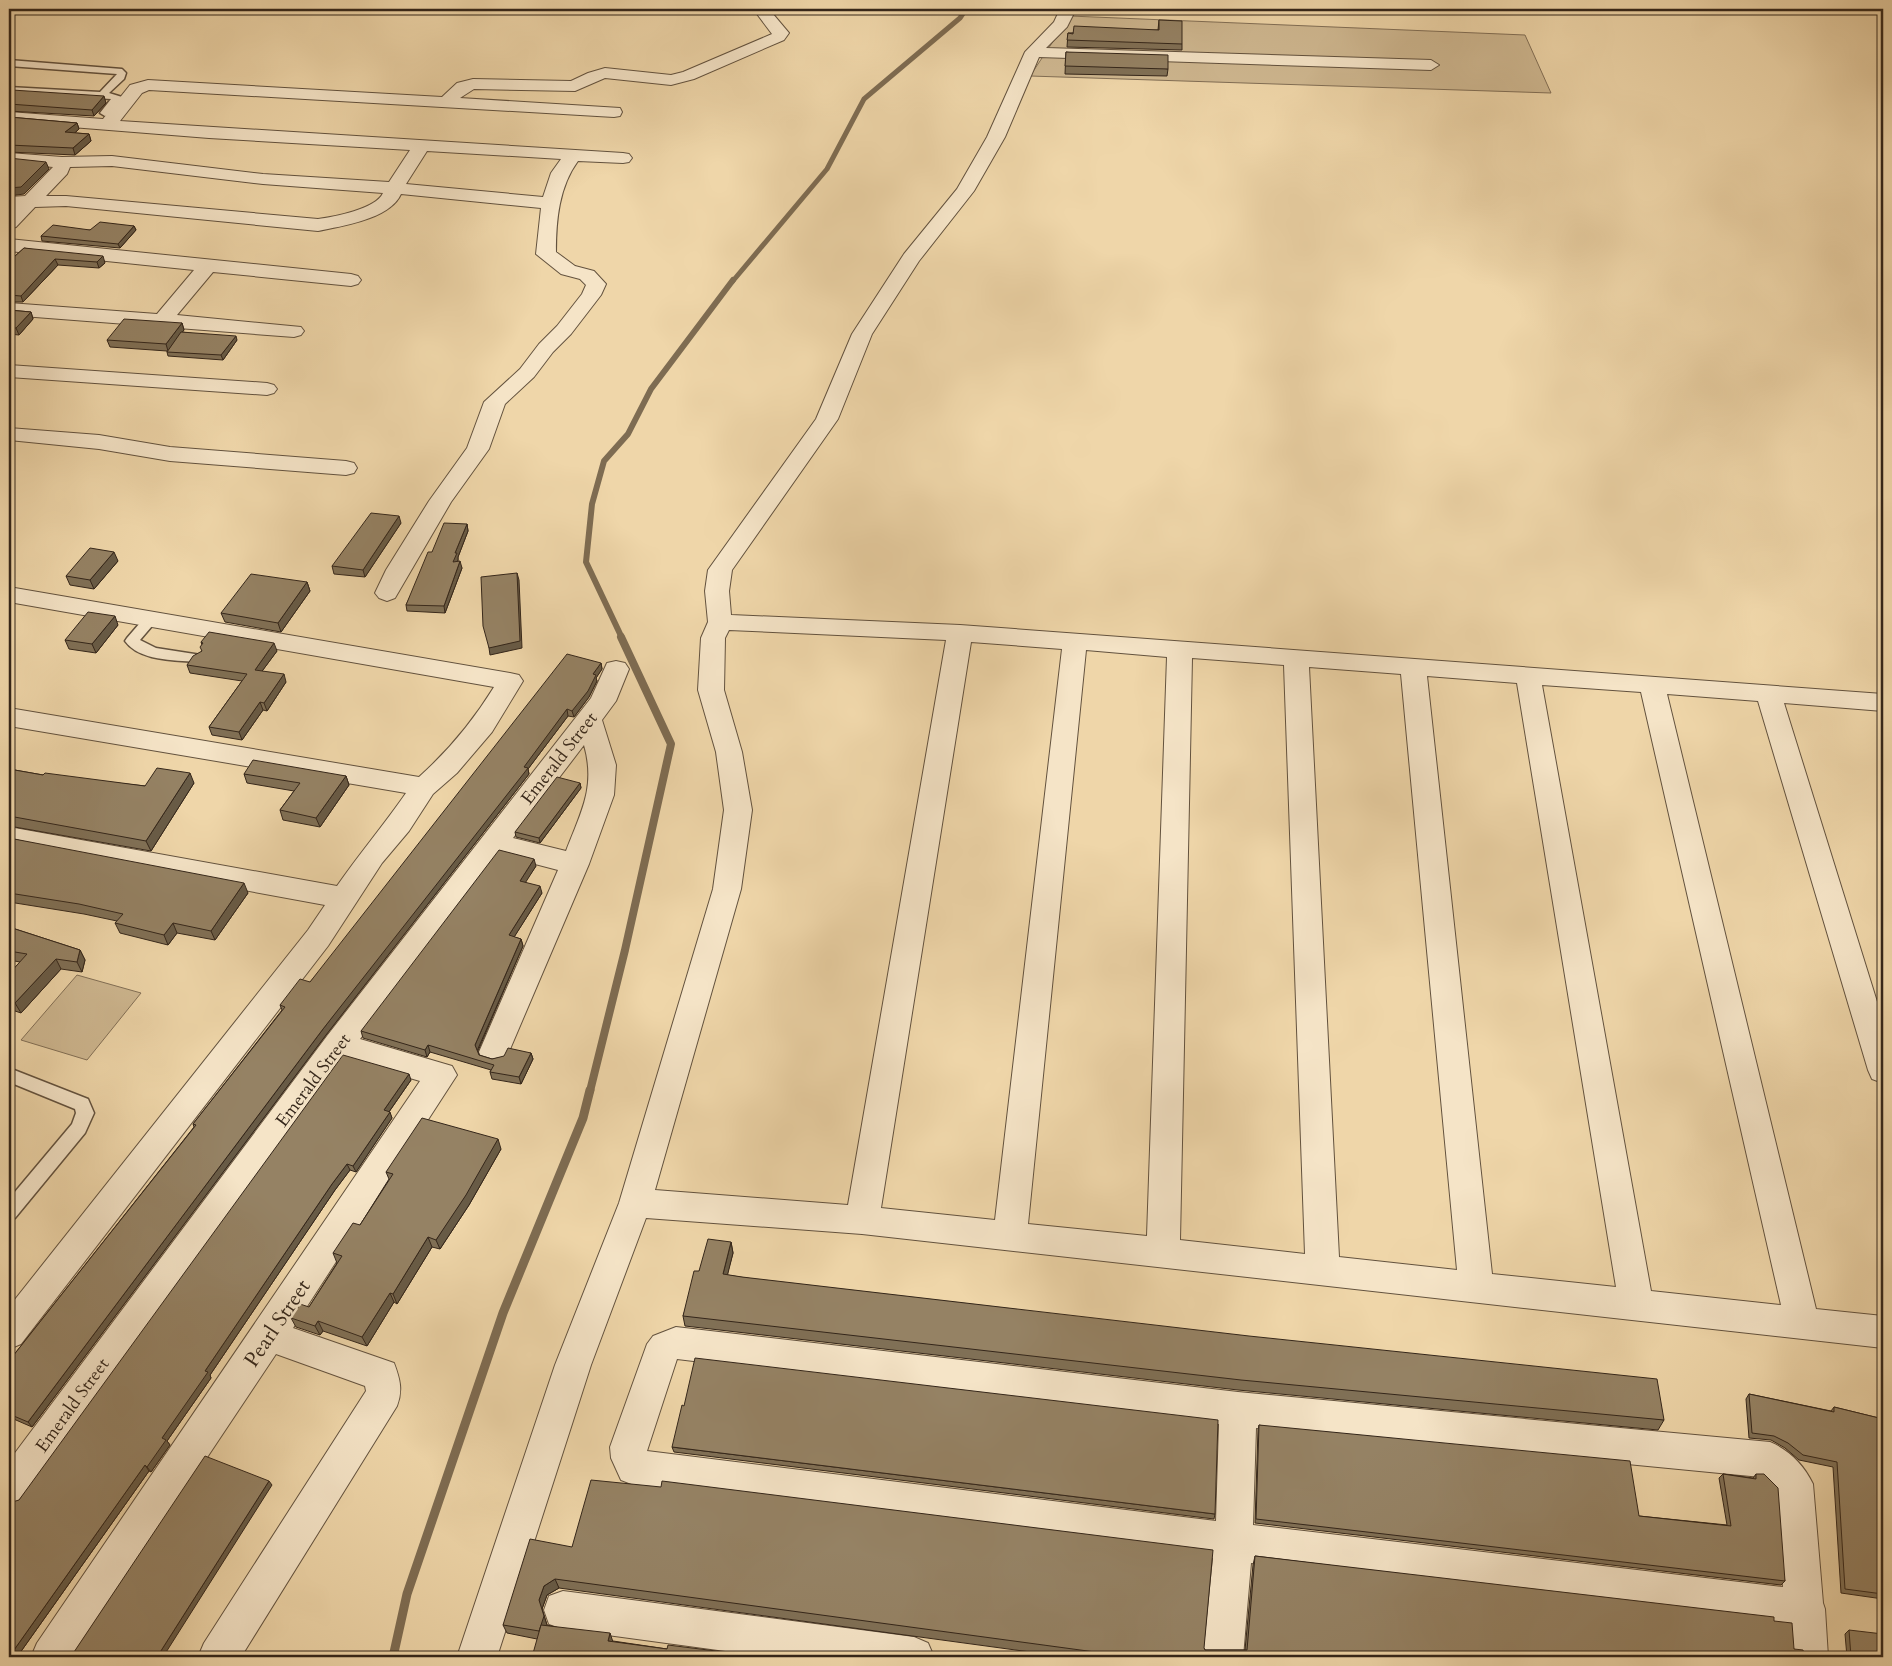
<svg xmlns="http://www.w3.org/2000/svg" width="1892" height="1666" viewBox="0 0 1892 1666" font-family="Cardo,serif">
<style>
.green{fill:#cfb891;stroke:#826f56}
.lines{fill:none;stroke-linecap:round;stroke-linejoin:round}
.stream-far3{stroke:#7e6c52;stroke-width:5}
.stream-far2{stroke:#7e6c52;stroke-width:6}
.stream-far1{stroke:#7e6c52;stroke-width:8}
.stream{stroke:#7e6c52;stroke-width:9}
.lane-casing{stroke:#63523e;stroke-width:3}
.street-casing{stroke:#63523e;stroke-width:2}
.lane{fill:#f5e4c7;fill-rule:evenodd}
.street{fill:#f5e4c7;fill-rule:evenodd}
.wall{fill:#807056;stroke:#34261a}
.shaded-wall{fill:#685b46;stroke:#34261a}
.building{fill:#958264;stroke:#34261a}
.labels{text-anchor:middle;stroke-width:5;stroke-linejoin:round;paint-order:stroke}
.street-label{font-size:18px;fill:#34261a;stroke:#f5e4c7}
.near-street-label{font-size:21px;fill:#34261a;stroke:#f5e4c7}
</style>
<rect width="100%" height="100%" fill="#efd6a9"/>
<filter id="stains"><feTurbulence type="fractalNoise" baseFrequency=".004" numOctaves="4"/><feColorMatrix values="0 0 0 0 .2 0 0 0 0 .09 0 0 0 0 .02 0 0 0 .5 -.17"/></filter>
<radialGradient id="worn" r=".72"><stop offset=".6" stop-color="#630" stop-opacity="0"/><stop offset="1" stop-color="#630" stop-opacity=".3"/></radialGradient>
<g class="green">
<polygon points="1070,16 1525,35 1551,93 1030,76"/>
<polygon points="77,975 141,993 87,1060 21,1040"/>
</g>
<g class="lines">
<polyline class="stream-far3" points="732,282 827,169 864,99 960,18 966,9"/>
<polyline class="stream-far2" points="622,638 586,562 592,504 604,461 628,434 651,389 733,280"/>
<polyline class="stream-far1" points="590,1091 625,950 671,744 621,637"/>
<polyline class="stream" points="393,1657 407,1594 503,1313 583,1118 590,1090"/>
<g class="lane-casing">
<g id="lane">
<polygon points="9,60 122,69 126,73 124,79 109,93 122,97 108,115 105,116 100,113 111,99 9,93 9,87 100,92 117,74 9,66"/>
<path d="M151,615L158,619L140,640L156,648L201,655L203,658L201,661L196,662C174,660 139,661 125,641L127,638L146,616Z"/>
<polygon points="9,1068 88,1099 94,1113 85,1133 15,1218 9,1220 9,1199 72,1124 76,1113 75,1109 9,1082"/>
</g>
</g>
<g class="street-casing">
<g id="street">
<path d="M760,9H776L773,14L789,33L784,40L694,79L671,85L605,78L575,91L474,89L460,98L620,108L622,112L620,116L614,117L149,90L142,93L120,121L623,153L629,154L632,158L629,162L623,163L578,161C559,187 556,220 556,252L575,266L594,271L606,284L601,295L571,334L553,352L534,377L505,404L489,449L451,502L395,598L387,601L379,598L375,593L386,570L429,501L467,448L484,402L520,369L539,344L557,326L582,294L586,285L580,279L561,274L536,254L541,208L401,194C390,219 342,226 318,231L66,206L35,207L16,227L9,229V213L14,207H9V197L25,196L53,167L9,163V153L62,157L112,156L263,174L389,182L410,150L209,138L9,122V112L103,119L130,85L148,80L442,97L457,83L473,79L571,81L588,73L605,68L671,75L683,72L772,34L757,14ZM427,151L561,159L551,173L543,197L406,184ZM112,166L263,184L383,193C376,209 334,217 318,219L66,196H46L67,174L70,167Z"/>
<path d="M1060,9H1076L1067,27L1046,48L1431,60L1439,65L1431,70L1039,57L1005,137L974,191L919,261L872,334L838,419L732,570L729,591L731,615L960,625L1883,694V711L1784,703L1883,1021V1083L1872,1079L1868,1070L1758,701L1667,694L1816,1309L1883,1316V1348L862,1234L646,1218L591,1365L497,1657H457L555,1365L619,1203L713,889L724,810L716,752L698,690L701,638L708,622L705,591L708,570L816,419L852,334L904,254L957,189L987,137L1025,52L1054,22ZM729,630L946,640L848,1205L655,1190L741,889L752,810L742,752L724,690L725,638ZM971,642L1062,649L995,1220L881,1208ZM1086,650L1167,657L1147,1236L1028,1224ZM1192,658L1284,665L1305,1254L1180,1240ZM1309,667L1401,674L1457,1270L1339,1257ZM1427,676L1517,683L1616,1287L1492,1274ZM1542,685L1641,692L1781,1305L1651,1291Z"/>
<polygon points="9,239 351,274 358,276 361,280 358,284 351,286 213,272 177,315 301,327 304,331 301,335 294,337 9,315 9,303 157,314 194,270 9,251"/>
<polygon points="9,365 267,383 274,385 277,389 274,393 267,395 9,377"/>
<polygon points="9,428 99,435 170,447 346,461 354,463 357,468 354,473 346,475 170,461 99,449 9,440"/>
<path d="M9,587L510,673L519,675L523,681L492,732L457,773L433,794L409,831L382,863L328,946L21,1344L9,1349V1307L308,930L325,905L9,847V827L337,886C359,854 384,825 406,793L9,726V708L419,777C449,750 473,721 494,687L9,602Z"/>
<path d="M616,661L625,663L629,669L616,701L602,720L616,765L614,795L589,864L505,1061L494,1064L483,1061L479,1052L558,870L500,855L360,1039L452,1066L457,1075L293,1328L394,1363C400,1379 403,1390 397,1406L241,1657H198L204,1643L366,1391L365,1386L276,1354L74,1657H31L37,1643L420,1081L345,1059L22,1504L9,1509V1461L327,1036L591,698L607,663ZM584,745C596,787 581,812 566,851L513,838Z"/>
<path d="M676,1327L1238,1392L1770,1442C1789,1450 1804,1465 1813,1484L1823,1603L1825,1609L1828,1657H1788L1786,1626L1251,1563L1243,1657H1203L1213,1558L634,1485L621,1480L611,1458L610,1447L647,1344L653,1336ZM677,1359L1219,1424L1216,1521L647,1451ZM1256,1428L1761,1477L1776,1492L1783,1587L1253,1525Z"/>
<polygon points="563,1591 914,1637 928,1643 934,1657 769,1657 563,1629 549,1624 544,1610 549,1596"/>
</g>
</g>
<use href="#lane" class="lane"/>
<use href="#street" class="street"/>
</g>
<g class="wall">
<polygon points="1159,20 1182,44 1182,50 1067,47 1068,33 1158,30"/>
<polygon points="1066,52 1168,69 1167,76 1065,74"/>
<polygon points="9,93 106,103 94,116 9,111"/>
<polygon points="9,117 77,123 79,129 75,133 89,134 91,141 75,155 9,152"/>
<polygon points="134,226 136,230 120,248 42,241 41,236 90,230"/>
<polygon points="24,248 105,263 99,268 58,265 23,302 9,302 9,257 14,257"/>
<polygon points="9,310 31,312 33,319 19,335 9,334"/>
<polygon points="182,323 184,330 182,332 237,340 223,360 168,356 167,352 167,351 110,347 107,340"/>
<polygon points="401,523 365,577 334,574 332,566"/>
<polygon points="467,524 468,531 458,557 458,562 462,568 445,613 407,611 406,605 432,552"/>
<polygon points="118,561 94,589 70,585 66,576"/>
<polygon points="307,582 310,591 281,632 225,622 221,613"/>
<polygon points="118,625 96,653 69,649 65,640"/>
<polygon points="201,642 277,651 262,671 286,682 267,711 263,710 242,740 212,735 209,727 242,681 190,673 187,665 202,651 202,645"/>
<polygon points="601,663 602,669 596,678 597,681 589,697 574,717 568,716 528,769 529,774 326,1035 32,1427 9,1417 9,1361 194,1127 193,1124 282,1010 280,1005 310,982"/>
<polygon points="9,769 43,775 145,786 194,783 151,851 9,826"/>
<polygon points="244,774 346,776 349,785 320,827 283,820 280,810 294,791 247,783"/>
<polygon points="580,783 581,788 540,843 516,837 515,832"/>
<polygon points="9,838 248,893 215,940 177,933 168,945 120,933 115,923 117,921 84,914 9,902"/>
<polygon points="536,866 525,882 542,893 514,937 521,939 523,946 478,1051 479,1055 492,1059 531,1053 533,1059 521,1084 492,1079 490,1072 491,1070 430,1052 427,1057 363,1038 361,1031"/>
<polygon points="9,927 80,950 85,960 82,972 61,969 21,1013 9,1009 9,974 20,962 9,960"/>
<polygon points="411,1080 389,1112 392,1118 356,1172 350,1170 335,1190 210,1375 211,1378 167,1441 170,1445 151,1472 149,1471 17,1657 9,1657 19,1500"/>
<polygon points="501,1149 469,1205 440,1249 432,1247 397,1304 394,1302 367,1346 323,1331 320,1335 296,1327 291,1318 309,1307 337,1263 333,1253 360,1225 389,1179 386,1172"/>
<polygon points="731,1242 733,1253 727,1275 1664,1420 1658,1430 1238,1390 685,1326 683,1316 699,1271"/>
<polygon points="1749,1394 1831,1411 1834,1407 1883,1419 1883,1599 1841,1593 1833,1467 1799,1460 1785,1448 1771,1440 1749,1438 1746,1399"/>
<polygon points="1259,1425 1639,1516 1727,1525 1719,1478 1723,1474 1753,1478 1756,1474 1785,1581 1781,1585 1255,1523 1258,1430"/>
<polygon points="672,1447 1215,1514 1214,1519 674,1452"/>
<polygon points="572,1547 1204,1648 1205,1650 1245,1650 1253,1565 1255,1556 1774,1621 1794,1649 1805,1657 1067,1657 559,1588 547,1595 542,1609 547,1625 613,1641 667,1649 764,1657 537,1639 507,1633 503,1625"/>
<polygon points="1849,1630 1883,1657 1847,1657 1845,1634"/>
</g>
<g class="shaded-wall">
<polygon points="104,96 106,103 94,116 92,110"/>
<polygon points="77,123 79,129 68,139 65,132"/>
<polygon points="89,134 91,141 75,155 73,148"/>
<polygon points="46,162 49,169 24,194 9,196 9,188"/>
<polygon points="134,226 136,230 120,248 118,244"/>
<polygon points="103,256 105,263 99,268 97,262"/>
<polygon points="55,259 58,265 23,302 21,296"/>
<polygon points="31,312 33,319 19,335 16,328"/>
<polygon points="182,323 184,330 168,351 166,344"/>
<polygon points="236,336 237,340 223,360 221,355"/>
<polygon points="399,516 401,523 365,577 363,570"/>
<polygon points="467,524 468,531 458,557 458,560 455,568 453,562 455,553"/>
<polygon points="114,552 118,561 94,589 90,580"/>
<polygon points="460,561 462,568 445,613 444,606"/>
<polygon points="517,573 519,580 522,648 490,655 489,648"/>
<polygon points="307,582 310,591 281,632 278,623"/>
<polygon points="115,616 118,625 96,653 92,644"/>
<polygon points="274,643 277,651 257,678 255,670"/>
<polygon points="601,663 602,669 596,678 597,681 589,697 574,717 572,711 593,674"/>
<polygon points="284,674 286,682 267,711 264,703"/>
<polygon points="260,702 263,710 242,740 239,732"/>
<polygon points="567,709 568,716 528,769 529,774 326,1035 32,1427 28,1422 323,1029"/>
<polygon points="190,773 194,783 151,851 146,841"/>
<polygon points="346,776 349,785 320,827 316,818"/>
<polygon points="580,783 581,788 540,843 539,838"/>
<polygon points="534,859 536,866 522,888 520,881"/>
<polygon points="244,883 248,893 215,940 211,931"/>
<polygon points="540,886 542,893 511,942 509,935"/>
<polygon points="173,923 177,933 168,945 164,935"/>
<polygon points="521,939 523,946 477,1051 475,1045"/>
<polygon points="80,950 85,960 82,972 77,962"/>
<polygon points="56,959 61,969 21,1013 15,1003"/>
<polygon points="428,1045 430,1052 427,1057 425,1050"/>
<polygon points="531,1053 533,1059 521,1084 519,1077"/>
<polygon points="409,1074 411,1080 386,1116 384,1110"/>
<polygon points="390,1112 392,1118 356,1172 353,1166"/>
<polygon points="498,1139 501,1149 469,1205 440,1249 436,1240"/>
<polygon points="347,1164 350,1170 335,1190 210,1375 211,1378 167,1441 170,1445 151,1472 147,1467 162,1438 205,1371 332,1184"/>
<polygon points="428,1237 432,1247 397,1304 393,1294"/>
<polygon points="731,1242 733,1253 725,1285 723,1274"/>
<polygon points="390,1293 394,1302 367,1346 362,1337"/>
<polygon points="318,1321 323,1331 320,1335 315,1326"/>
<polygon points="145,1465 149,1471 17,1657 9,1657"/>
<polygon points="269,1481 272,1485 163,1657 157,1657"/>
<polygon points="555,1579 559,1588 547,1595 542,1609 547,1625 542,1640 539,1631 539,1600 544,1586"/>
<polygon points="610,1633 613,1642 608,1641"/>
</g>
<g class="building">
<polygon points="1159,20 1182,21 1182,44 1067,40 1068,33 1073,34 1074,26 1159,30"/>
<polygon points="1066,52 1168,55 1168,69 1065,66"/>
<polygon points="12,90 104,96 92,110 9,104 9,93"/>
<polygon points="9,117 77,123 65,132 89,134 73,148 9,145"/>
<polygon points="9,158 46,162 21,187 9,188"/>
<polygon points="100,222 134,226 118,244 41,236 53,225 90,230"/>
<polygon points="24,248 103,256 97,262 55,259 21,296 9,295 9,257 14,257"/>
<polygon points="9,310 31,312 16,328 9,328"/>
<polygon points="124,319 182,323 166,344 107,340"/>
<polygon points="181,332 236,336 221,355 167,352"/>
<polygon points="371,513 399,516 363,570 332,566"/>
<polygon points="444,523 467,524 455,553 457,553 453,562 460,561 444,606 406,605 428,552 432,552"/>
<polygon points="90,548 114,552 90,580 66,576"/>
<polygon points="517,573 520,641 489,648 483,626 481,577"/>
<polygon points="251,574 307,582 278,623 221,613"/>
<polygon points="88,612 115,616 92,644 65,640"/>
<polygon points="209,632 274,643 255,670 284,674 264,703 260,702 239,732 209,727 247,674 187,665 193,656 202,651 200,647 203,643 201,642"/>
<polygon points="567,654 601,663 593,674 596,675 588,691 572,711 567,709 524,767 528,768 323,1029 28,1422 9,1414 9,1361 196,1125 193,1124 285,1007 280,1005 300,979 310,982"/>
<polygon points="253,760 346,776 316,818 280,810 300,783 244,774"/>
<polygon points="157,768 190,773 146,841 9,816 9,769 43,775 45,773 145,786"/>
<polygon points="557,777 580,783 539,838 515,832"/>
<polygon points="9,838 244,883 211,931 173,923 164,935 115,923 123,914 79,904 9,893"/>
<polygon points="499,850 534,859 520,881 540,886 509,935 521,939 475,1045 479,1055 492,1059 504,1056 508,1048 531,1053 519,1077 490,1072 494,1065 428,1045 425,1050 361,1031"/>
<polygon points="9,927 80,950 77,962 56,959 15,1003 9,1001 9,974 27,954 9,951"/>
<polygon points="343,1055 409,1074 384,1110 390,1112 353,1166 347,1164 332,1184 205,1371 208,1372 162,1438 166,1440 147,1467 145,1465 9,1657 9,1503 19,1500"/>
<polygon points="422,1118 498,1139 466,1195 436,1240 428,1237 393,1294 390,1293 362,1337 318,1321 315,1326 291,1318 300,1304 309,1307 342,1256 333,1253 353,1223 360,1225 393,1174 386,1172"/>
<polygon points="708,1239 731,1242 723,1274 742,1277 1249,1336 1657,1379 1664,1420 1241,1380 683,1316 694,1271 699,1271"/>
<polygon points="695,1358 1218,1420 1215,1514 672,1447 682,1405 684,1406"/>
<polygon points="1749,1394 1834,1412 1834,1407 1883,1419 1883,1594 1845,1589 1837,1462 1803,1455 1788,1443 1774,1436 1752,1433"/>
<polygon points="1259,1425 1630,1461 1639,1516 1731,1526 1723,1474 1756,1479 1756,1474 1764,1474 1778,1488 1785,1581 1256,1519"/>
<polygon points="205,1456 269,1481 157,1657 63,1657 72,1655"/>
<polygon points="591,1480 661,1487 662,1481 1213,1550 1204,1648 1205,1650 1247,1650 1255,1556 1774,1617 1774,1621 1792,1623 1794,1649 1803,1650 1805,1657 1132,1657 555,1579 544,1586 539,1600 544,1616 539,1631 503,1625 530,1539 572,1547"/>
<polygon points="541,1625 610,1633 608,1641 667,1649 668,1645 764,1657 532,1657"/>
<polygon points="1849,1630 1883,1634 1883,1657 1851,1657"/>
</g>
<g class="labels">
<g class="street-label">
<text transform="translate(559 758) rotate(-52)" y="6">Emerald Street</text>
<text transform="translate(313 1080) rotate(-53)" y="6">Emerald Street</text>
<text transform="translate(72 1405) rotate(-54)" y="6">Emerald Street</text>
</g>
<g class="near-street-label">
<text transform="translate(277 1323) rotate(-56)" y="7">Pearl Street</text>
</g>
</g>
<rect width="1892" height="1666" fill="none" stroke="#efd6a9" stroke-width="30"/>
<rect x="10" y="10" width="1872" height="1646" fill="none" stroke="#34261a" stroke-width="2.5"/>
<rect x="15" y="15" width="1862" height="1636" fill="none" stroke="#34261a"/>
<rect width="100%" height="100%" filter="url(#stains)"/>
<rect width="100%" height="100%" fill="url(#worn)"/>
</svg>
